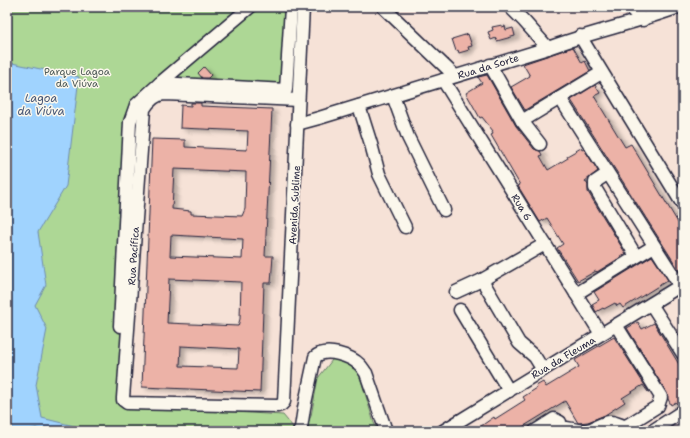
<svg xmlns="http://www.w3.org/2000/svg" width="690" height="438" viewBox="0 0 690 438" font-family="'Shantell Sans',sans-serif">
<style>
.green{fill:#add795;stroke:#687c68}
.water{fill:#a0d3fe;stroke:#6e8cb0}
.building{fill:#ecb2a7;stroke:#22223b;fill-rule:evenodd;filter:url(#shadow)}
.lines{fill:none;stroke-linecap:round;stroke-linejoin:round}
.minor-casing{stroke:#22223b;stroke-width:15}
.minor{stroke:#fbf7ec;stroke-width:12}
.labels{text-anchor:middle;stroke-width:3;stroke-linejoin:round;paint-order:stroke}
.street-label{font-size:10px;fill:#22223b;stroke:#fbf7ec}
.park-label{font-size:10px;fill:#4c5856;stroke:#fbf7ec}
.water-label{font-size:11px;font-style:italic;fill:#485776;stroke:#fbf7ec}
</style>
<defs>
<filter id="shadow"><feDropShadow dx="4.5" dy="2.5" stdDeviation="2" flood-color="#0004"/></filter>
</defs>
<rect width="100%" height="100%" fill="#f6e2d7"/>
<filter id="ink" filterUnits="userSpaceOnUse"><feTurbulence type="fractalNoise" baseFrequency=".025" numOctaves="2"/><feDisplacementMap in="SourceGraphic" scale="8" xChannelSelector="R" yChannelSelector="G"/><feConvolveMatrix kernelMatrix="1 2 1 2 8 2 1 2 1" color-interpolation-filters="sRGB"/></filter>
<g filter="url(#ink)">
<g class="green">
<polygon points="7,7 298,7 293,96 167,88 137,112 135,129 119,405 283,415 293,427 293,431 7,431"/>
<polygon points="336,355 358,370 374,423 378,431 304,431 311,416 318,378"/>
</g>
<polygon class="water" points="7,62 79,77 66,186 38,232 46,285 35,305 47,329 36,385 42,418 82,428 84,431 43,431 36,428 24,431 7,431"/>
<g class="building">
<polygon points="502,25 502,27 505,26 506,30 513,28 515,36 497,41 496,38 491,40 488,32 493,30 492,27"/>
<polygon points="468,34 472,46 468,47 469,50 459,53 458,50 456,51 452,39"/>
<polygon points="573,47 582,63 585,61 590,71 525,110 511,87 530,76 523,64"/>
<polygon points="204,67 211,75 208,78 202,78 198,73"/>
<polygon points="487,75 516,126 534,149 540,151 542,155 540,156 548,170 568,158 567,156 581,148 582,150 584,149 598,171 585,181 588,185 588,192 626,254 597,272 596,271 578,281 557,248 563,244 547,218 540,222 518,186 520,185 491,135 493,134 492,132 493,131 482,117 480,118 466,93 482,83 478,77"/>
<polygon points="595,85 600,93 594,96 617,134 625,147 631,144 683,231 683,267 679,270 571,100"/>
<path d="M191,103H201V106L272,109L265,256H273L272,269L271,283H264L260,392L142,387L152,139L185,140V147L247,150L248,131L180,128L181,105L191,106ZM174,169L246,172L245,209L242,216L191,214V211L172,209ZM171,235L243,239L242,259L170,256ZM169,279L241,282L240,319L238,326L167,323ZM181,346L239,349L238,368L180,366Z"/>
<polygon points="652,256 668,280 623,308 620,304 617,306 615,303 604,309 603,308 596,312 592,304 599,300 594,292"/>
<polygon points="638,322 642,329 654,323 683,371 683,400 677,404 676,402 671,405 668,399 667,393 627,328"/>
<polygon points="614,337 649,392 648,392 643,385 622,398 625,402 605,415 588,422 578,423 565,401 516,431 474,431 494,417 495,419 525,400 523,397 537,388 536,386 543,382 546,387 579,367 575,360"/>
</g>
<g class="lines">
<g class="minor-casing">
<g id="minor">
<polyline points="383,7 455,76"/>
<polyline points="510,7 524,21 548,48"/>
<polyline points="629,7 643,20"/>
<polyline points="580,36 683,205"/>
<polyline points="490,65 522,121 540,144"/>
<polyline points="443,80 601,334"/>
<polyline points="160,83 286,90 291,7"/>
<polyline points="393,96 408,137 444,210"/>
<polyline points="560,98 680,286"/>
<path d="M298,100L165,94C155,94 149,101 144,109L123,398V400L127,403L278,406L281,405L284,402L303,7"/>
<polyline points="359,106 371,144 379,174 405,227"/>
<polyline points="522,121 601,73"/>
<path d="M297,124L319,118L548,48C591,32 636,23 679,7"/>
<polyline points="607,174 595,182 595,188 636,256"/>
<polyline points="482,280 519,343 535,357 543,370"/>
<polyline points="456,292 482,280 545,244"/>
<polyline points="576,294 654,246"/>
<polyline points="651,304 683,354"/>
<polyline points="460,310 509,391"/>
<polyline points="120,326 130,122 136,105 160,83 250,7"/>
<path d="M299,431L301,428L304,408L315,357C326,347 351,356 360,365C363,368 364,371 366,373L386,431"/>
<polyline points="443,431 683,284"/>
<polyline points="535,431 554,419 560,422"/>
<path d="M551,431C566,422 573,433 587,430C595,429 603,421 611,422C616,422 621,426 626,426L658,406L661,397L616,325"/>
<polyline points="652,431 683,411"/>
</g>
</g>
<use href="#minor" class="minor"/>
</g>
</g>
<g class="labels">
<g class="street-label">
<text transform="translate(488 66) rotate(-17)" y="4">Rua da Sorte</text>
<text transform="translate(294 205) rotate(-87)" y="4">Avenida Sublime</text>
<text transform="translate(522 207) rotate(58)" y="4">Rua 6</text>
<text transform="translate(133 256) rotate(-86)" y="4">Rua Pacífica</text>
<text transform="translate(563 357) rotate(-31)" y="4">Rua da Fleuma</text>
</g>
<g class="park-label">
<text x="77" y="75">Parque Lagoa<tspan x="77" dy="12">da Viúva</tspan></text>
</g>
<g class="water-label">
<text x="41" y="102">Lagoa<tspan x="41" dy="13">da Viúva</tspan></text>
</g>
</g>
<rect width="690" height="438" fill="none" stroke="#fbf7ec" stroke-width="24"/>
<rect x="12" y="12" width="666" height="414" fill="none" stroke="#22223b" stroke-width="1.5" filter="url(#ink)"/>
</svg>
